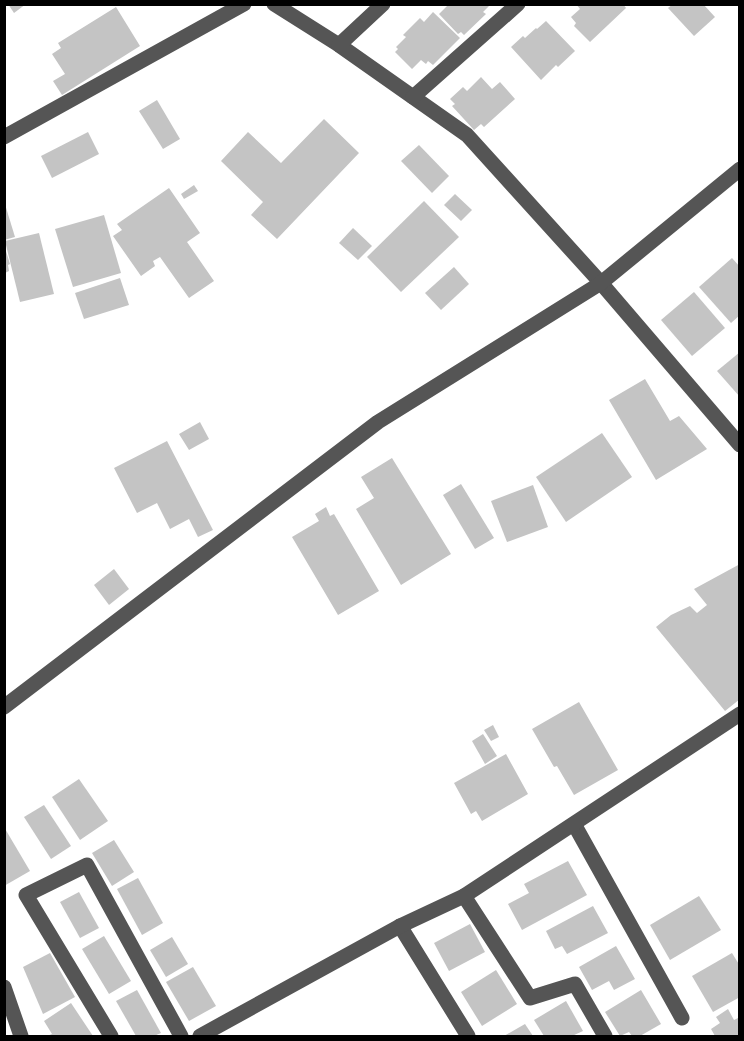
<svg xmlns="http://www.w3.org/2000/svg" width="744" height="1041" viewBox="0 0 744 1041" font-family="Barlow,sans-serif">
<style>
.building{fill:#c4c4c4}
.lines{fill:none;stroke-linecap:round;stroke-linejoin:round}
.minor{stroke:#555;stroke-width:15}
</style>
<rect width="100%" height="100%" fill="#fff"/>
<g class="building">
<polygon points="8,4 26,4 14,13"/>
<polygon points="449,4 487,4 489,6 483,12 486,14 464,35 461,32 458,34 439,14"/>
<polygon points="576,4 623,4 626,8 590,42 574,26 576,23 571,17 580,9"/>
<polygon points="673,4 703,4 715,17 694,36 668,8"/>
<polygon points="116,7 140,46 62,95 53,81 65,74 52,54 61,48 58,43"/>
<polygon points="433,12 460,38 433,65 428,61 426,64 421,60 412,69 395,52 398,49 396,47 406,37 403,35 420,18 424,22"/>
<polygon points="546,21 575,51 558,67 556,65 541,80 511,47 523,36 525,38 536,28 537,29"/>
<polygon points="481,77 492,89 500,82 515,99 484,127 481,124 474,130 452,106 455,104 450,99 463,87 467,91"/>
<polygon points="157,100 180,139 163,149 139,111"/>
<polygon points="324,119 359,153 277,239 251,215 263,202 221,161 248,132 281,163"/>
<polygon points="88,132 99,154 52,178 41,156"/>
<polygon points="419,145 449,176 432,193 401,161"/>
<polygon points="194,185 198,191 184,199 181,194"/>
<polygon points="169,188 200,233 187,242 214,281 189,298 160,257 153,261 155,266 141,276 113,236 122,230 117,224"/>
<polygon points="455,194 472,210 461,221 444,205"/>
<polygon points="4,201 15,237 4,240"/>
<polygon points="424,201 459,237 401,292 367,257"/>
<polygon points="104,215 121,273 73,287 55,229"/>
<polygon points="353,228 372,246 358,260 339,243"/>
<polygon points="39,233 54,294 20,302 5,241"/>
<polygon points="5,248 10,264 8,265 9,271 5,273"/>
<polygon points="732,258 740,267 740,315 731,323 699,287"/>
<polygon points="454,267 469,284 441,310 425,293"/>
<polygon points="120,278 129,305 84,319 75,293"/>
<polygon points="694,292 725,328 692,356 661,320"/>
<polygon points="740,352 740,397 717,371"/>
<polygon points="645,379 670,421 679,416 707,449 656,480 609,400"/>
<polygon points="200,422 209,439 189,450 179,434"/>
<polygon points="602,433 632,477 566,522 536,477"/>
<polygon points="167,441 213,530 198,537 189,519 170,529 157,503 137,513 114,468"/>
<polygon points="392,458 451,554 401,585 356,509 374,498 361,477"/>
<polygon points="461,484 494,538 475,549 443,495"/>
<polygon points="533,485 548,527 507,542 491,501"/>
<polygon points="326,507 330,516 334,514 379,591 338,615 292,537 319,521 315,514"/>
<polygon points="740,564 740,699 725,711 656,627 671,615 690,606 697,613 707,605 694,589"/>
<polygon points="114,569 129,589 109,605 94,585"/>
<polygon points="579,702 618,770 574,795 557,766 554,767 532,729"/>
<polygon points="493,725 499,737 491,741 484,730"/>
<polygon points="483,734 497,756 485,764 472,741"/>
<polygon points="506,754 528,794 482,821 476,811 471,814 454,783"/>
<polygon points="79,779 108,821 80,840 52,797"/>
<polygon points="44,805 71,846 51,859 24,817"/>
<polygon points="4,827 30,871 4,886"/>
<polygon points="114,840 134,872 112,886 92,853"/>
<polygon points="568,861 587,895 522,930 508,904 529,893 524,884"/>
<polygon points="138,878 163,923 142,935 117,889"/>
<polygon points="79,892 99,928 80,938 60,902"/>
<polygon points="699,896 721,930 670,960 650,925"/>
<polygon points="593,906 608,933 567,954 562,946 555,949 546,931"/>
<polygon points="470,924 485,952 449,971 434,943"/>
<polygon points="104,936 131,981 109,994 82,949"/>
<polygon points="172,937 188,964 166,977 150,950"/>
<polygon points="616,946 635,979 614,990 609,981 592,990 579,967"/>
<polygon points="50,953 75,997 43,1014 23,967"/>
<polygon points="732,953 740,966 740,997 713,1012 692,976"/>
<polygon points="193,967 216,1006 189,1021 166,982"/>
<polygon points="496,970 517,1004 482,1026 461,992"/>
<polygon points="137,990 161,1033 154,1036 136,1036 116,1001"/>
<polygon points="641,990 661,1024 640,1036 632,1036 629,1032 620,1036 605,1012"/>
<polygon points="566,1001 583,1031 572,1036 544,1036 534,1020"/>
<polygon points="71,1003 93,1036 47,1036 52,1034 44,1021"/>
<polygon points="728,1009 734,1020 740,1017 740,1036 715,1036 711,1029 720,1023 716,1017"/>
<polygon points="525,1024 533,1036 504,1036"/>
</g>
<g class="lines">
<g class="minor">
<polyline points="274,4 339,45 467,135 601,283 740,445"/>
<polyline points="339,45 383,4"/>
<polyline points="413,97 518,4"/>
<polyline points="4,137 244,4"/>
<polyline points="4,707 378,422 601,283 740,169"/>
<polyline points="574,824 682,1018"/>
<polyline points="464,896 530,998 575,984 605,1036"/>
<polyline points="400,926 468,1036"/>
<polyline points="4,987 21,1036"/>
<polyline points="111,1036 26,895 87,865 181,1036"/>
<polyline points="200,1036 400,926 464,896 740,714"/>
</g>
</g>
<rect width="744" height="1041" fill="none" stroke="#000000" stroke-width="12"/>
</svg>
